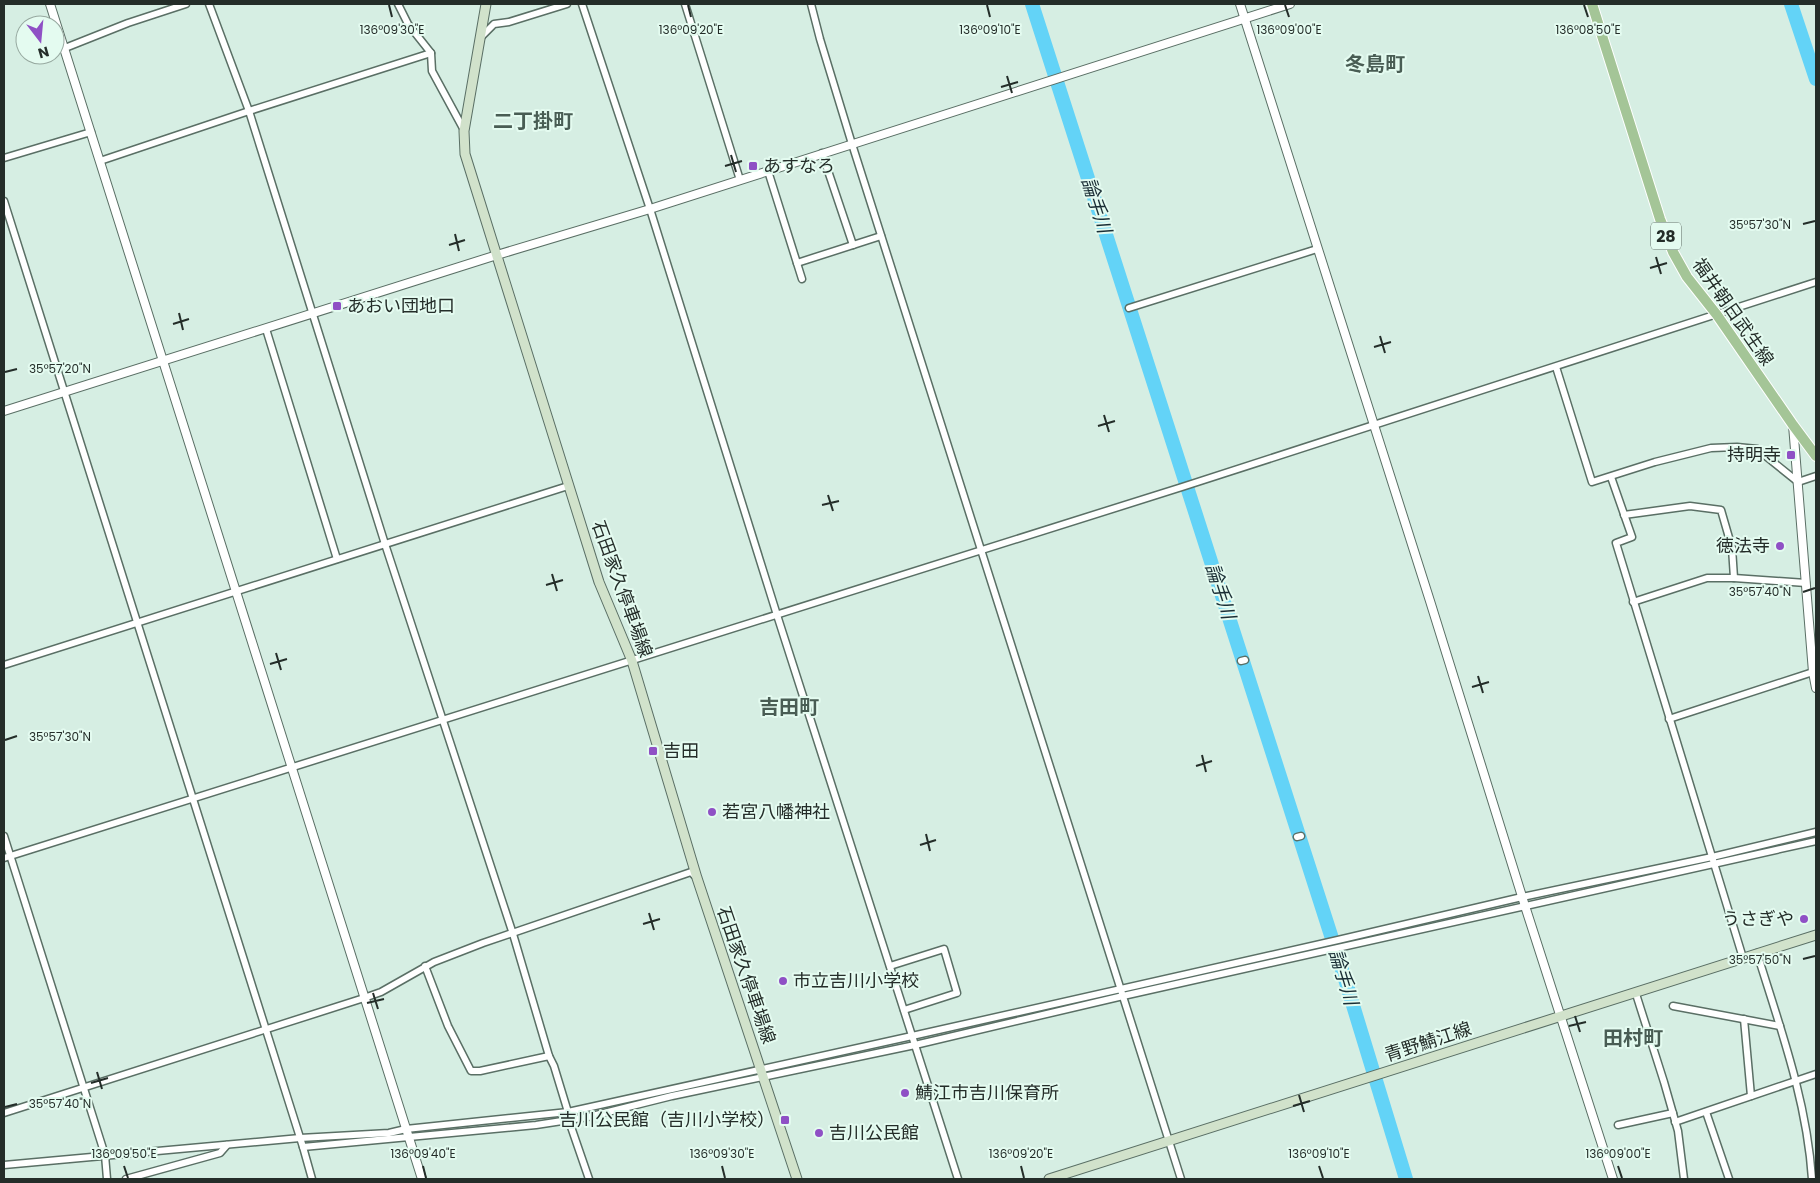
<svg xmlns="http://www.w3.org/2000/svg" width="1820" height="1183" viewBox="0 0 1820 1183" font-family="Poppins,'Noto Sans JP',sans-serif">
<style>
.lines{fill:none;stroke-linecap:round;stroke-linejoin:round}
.river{stroke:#63d3f7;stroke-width:14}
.minor-casing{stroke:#5a6f65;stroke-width:9}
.tertiary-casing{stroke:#5a6f65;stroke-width:10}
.secondary-casing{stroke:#5a6f65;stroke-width:11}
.primary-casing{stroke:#fff;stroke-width:12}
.minor{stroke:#fff;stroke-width:6}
.tertiary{stroke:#fff;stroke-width:8}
.secondary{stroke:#d1e2cb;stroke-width:9}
.primary{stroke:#a4c597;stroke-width:10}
.ticks{fill:none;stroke:#242d29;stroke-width:2}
.poi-dot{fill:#8f50c5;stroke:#e4fbf0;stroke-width:2}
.labels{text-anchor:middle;stroke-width:4;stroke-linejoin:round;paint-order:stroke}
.shield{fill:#e4fbf0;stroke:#5e6b65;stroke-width:1}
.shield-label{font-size:16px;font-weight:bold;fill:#242d29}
.poi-label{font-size:18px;fill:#242d29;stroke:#e4fbf0;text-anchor:start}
.street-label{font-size:18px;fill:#242d29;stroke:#e4fbf0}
.water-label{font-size:19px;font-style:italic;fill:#1a2e35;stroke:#e4fbf0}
.quarter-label{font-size:20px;font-weight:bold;fill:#495d54;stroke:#e4fbf0}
.ticks-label{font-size:12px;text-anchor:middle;fill:#242d29;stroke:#e4fbf0;stroke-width:4;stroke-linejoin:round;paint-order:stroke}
</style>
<rect width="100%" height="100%" fill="#d6eee3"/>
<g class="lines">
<g class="river">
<polyline points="1032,4 1345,979 1406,1179"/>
<polyline points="1791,4 1816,79"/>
</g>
<g class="minor-casing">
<g id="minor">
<polyline points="209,4 249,111 385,544 513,934 549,1056 554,1066 568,1112"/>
<polyline points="398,4 408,24 431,53 432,71 464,130"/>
<polyline points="582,4 650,209 777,615 958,1179"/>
<polyline points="685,4 740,180"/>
<polyline points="811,4 820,39 852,144 1181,1179"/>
<polyline points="480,38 494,24 509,22 567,4"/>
<polyline points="65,48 128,23 186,4"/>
<polyline points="822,153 853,245"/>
<polyline points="4,158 91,132"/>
<polyline points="100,161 249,111 431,53"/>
<polyline points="768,171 802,279"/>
<polyline points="4,201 303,1147 312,1179"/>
<polyline points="797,263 881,236"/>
<polyline points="1129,308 1317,249"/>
<polyline points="266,329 337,559"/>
<polyline points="1556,367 1592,482 1655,462 1711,448 1737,447 1757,449 1798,482 1816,476"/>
<polyline points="1611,477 1632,537 1616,543 1743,958"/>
<polyline points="1624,515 1690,506 1721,510 1732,548 1734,578"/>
<polyline points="1633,602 1707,578 1734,578 1806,583"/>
<polyline points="1241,661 1245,660"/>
<polyline points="4,665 568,486"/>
<polyline points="1669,719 1816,671"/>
<polyline points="4,836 105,1155 107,1179"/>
<polyline points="1297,837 1301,836"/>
<polyline points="4,858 1182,487 1816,282"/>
<path d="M1757,953C1780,1027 1807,1101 1812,1179"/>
<polyline points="425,966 448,1026 471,1071 480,1071 549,1056"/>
<polyline points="890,966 944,949 957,993 904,1010"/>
<polyline points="1636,994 1664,1082 1678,1131 1684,1179"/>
<polyline points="1673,1006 1780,1026"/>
<polyline points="1744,1019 1751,1096"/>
<polyline points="1706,1112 1729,1179"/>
<polyline points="4,1113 364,998 381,992 434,962 483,943 691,872 696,877"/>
<polyline points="569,1121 589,1179"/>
<polyline points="1675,1122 1816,1074"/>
<polyline points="1618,1125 1673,1113"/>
<polyline points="303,1147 536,1125 588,1117 672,1096 915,1045 1123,996 1816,841"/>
<polyline points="4,1165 300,1138 389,1133 406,1129 568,1112 912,1036 1338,940 1522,897 1712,857 1816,832"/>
<polyline points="126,1179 220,1153 227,1145"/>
</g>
</g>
<g class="tertiary-casing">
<g id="tertiary">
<polyline points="50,4 422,1179"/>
<polyline points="1240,4 1430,601 1525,906 1613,1179"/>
<polyline points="4,411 497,255 650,209 1290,4"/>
<polyline points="1793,425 1813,672 1816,688"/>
</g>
</g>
<g class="secondary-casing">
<g id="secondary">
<polyline points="486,4 464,131 465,154 599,582 632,661 697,878 797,1179"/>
<polyline points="1049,1179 1816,935"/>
</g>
</g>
<g class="primary-casing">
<polyline id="primary" points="1592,4 1660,219 1673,252 1687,277 1717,315 1793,425 1816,456"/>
</g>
<use href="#minor" class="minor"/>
<use href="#tertiary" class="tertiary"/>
<use href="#secondary" class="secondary"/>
<use href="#primary" class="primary"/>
</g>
<path class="ticks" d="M389,5L392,17M688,5L691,17M987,5L990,17M1285,5L1289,17M1584,5L1588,17M1007,76L1012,93M1001,87L1018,82M731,155L736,172M725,166L742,161M1803,224L1815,221M455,234L459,251M449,245L465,240M1656,257L1661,274M1650,268L1667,263M179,313L183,330M173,324L189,319M1380,336L1385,353M1374,347L1391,342M5,372L17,369M1104,415L1109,432M1098,426L1115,421M828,495L833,511M822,505L839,501M552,574L557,591M546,585L563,580M1803,592L1815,588M276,653L281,670M270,664L287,659M1478,676L1483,693M1472,687L1489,682M5,740L17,736M1202,755L1206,772M1196,766L1212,761M926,834L930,851M920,845L936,840M649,913L654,930M643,924L660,919M1803,959L1815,956M373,993L378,1009M367,1003L384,999M1575,1016L1580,1032M1569,1026L1586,1022M97,1072L102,1089M91,1083L108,1078M1299,1095L1304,1112M1293,1106L1310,1101M5,1107L17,1104M124,1166L128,1178M423,1166L426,1178M722,1166L725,1178M1021,1166L1024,1178M1319,1166L1323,1178M1618,1166L1622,1178"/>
<g class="poi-dot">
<rect x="748" y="161" width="10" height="10" rx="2.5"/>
<rect x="332" y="301" width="10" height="10" rx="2.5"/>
<rect x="1786" y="450" width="10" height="10" rx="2.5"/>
<circle cx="1780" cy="546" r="5"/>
<rect x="648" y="746" width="10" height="10" rx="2.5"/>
<circle cx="712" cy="812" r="5"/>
<circle cx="1804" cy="919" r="5"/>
<circle cx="783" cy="981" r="5"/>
<circle cx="905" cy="1093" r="5"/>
<rect x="780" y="1115" width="10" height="10" rx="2.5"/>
<circle cx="819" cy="1133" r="5"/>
</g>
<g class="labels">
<rect class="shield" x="1651" y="222.5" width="30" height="27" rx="4"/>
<g class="shield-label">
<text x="1666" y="242">28</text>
</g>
<g class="poi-label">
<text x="763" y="172">あすなろ</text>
<text x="347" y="312">あおい団地口</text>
<text x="1781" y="461" text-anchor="end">持明寺</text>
<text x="1770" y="552" text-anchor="end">徳法寺</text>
<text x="663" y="757">吉田</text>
<text x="722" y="818">若宮八幡神社</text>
<text x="1794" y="925" text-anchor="end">うさぎや</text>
<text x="793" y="987">市立吉川小学校</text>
<text x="915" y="1099">鯖江市吉川保育所</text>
<text x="775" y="1126" text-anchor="end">吉川公民館（吉川小学校）</text>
<text x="829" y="1139">吉川公民館</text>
</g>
<g class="street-label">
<text transform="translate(1733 312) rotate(55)" y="6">福井朝日武生線</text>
<text transform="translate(622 589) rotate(70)" y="6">石田家久停車場線</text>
<text transform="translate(746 975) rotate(71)" y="6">石田家久停車場線</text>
<text transform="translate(1428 1042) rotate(-18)" y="6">青野鯖江線</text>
</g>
<g class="water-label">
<text transform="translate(1097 205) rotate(72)" y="7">論手川</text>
<text transform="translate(1221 591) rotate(72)" y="7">論手川</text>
<text transform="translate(1344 977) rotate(73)" y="7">論手川</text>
</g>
<g class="quarter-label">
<text x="1375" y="71">冬島町</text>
<text x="533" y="128">二丁掛町</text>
<text x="789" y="714">吉田町</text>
<text x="1633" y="1045">田村町</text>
</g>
</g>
<g class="ticks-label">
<text x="392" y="34">136°09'30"E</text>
<text x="691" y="34">136°09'20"E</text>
<text x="990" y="34">136°09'10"E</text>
<text x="1289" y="34">136°09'00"E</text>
<text x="1588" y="34">136°08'50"E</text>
<text x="1760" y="229">35°57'30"N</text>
<text x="60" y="373">35°57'20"N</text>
<text x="1760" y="596">35°57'40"N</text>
<text x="60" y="741">35°57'30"N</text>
<text x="1760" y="964">35°57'50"N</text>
<text x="60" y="1108">35°57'40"N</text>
<text x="124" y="1158">136°09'50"E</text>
<text x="423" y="1158">136°09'40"E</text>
<text x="722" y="1158">136°09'30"E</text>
<text x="1021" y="1158">136°09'20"E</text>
<text x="1319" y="1158">136°09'10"E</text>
<text x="1618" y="1158">136°09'00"E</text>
</g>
<rect width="1820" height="1183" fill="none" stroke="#242d29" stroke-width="10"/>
<g transform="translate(40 40) rotate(164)"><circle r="24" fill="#e4fbf0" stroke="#97a9a0"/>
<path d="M0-4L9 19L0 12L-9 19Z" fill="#8f50c5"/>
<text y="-8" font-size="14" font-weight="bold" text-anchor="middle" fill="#242d29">N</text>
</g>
</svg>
